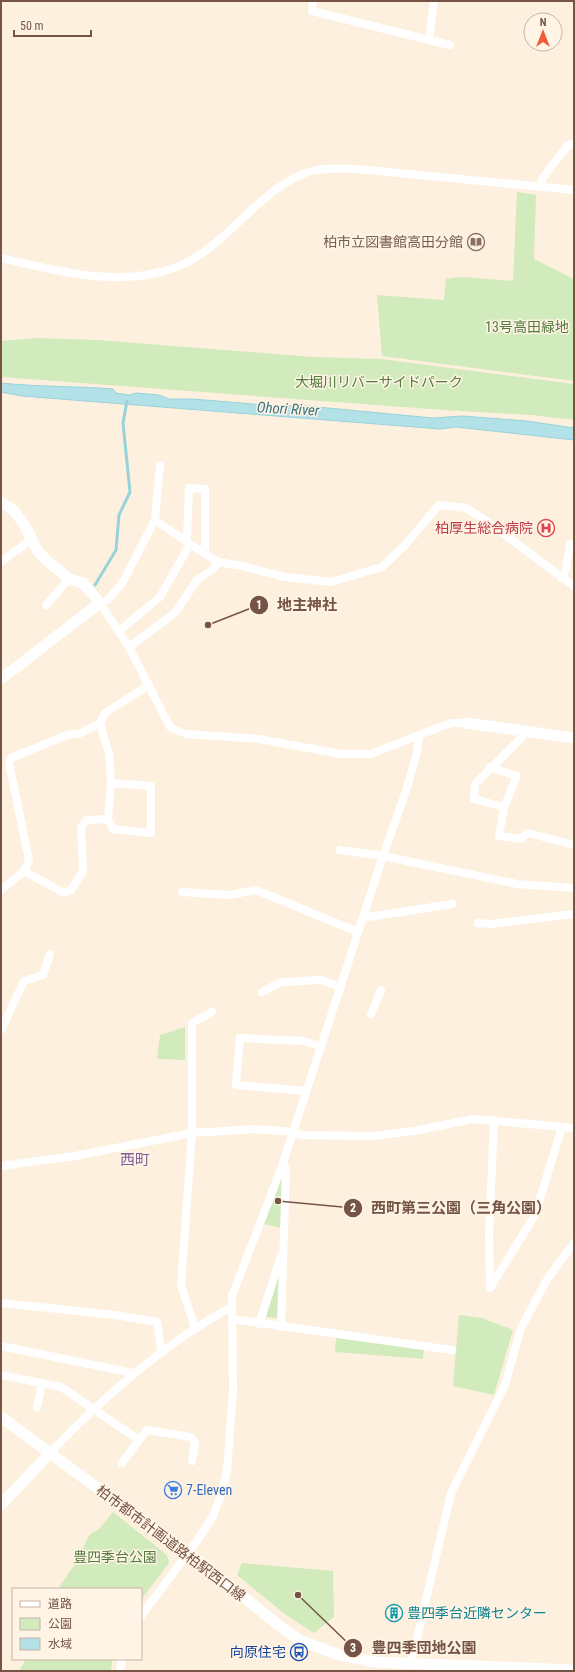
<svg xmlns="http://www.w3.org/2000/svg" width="575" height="1672" viewBox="0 0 575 1672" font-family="'Roboto Condensed','Noto Sans JP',sans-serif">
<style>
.green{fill:#d1ebbc}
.water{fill:#b2e2e8;stroke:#98d3da}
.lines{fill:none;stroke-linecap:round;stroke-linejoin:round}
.stream{stroke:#98d3da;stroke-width:3}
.street{stroke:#fff;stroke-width:8}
.secondary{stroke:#fff;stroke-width:11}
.labels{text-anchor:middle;stroke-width:3;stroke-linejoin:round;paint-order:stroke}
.education-label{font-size:14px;fill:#785e54;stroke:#fff4e6;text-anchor:end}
.park-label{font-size:14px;fill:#527b3c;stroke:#fff4e6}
.health-label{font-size:14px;fill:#be3a42;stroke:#fff4e6;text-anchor:end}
.shop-label{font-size:14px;fill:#366cbe;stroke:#fff4e6;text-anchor:start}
.street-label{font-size:14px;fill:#755445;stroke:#fff4e6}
.culture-label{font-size:14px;fill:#0d838f;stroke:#fff4e6;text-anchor:start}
.transit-label{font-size:14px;fill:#164399;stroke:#fff4e6;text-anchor:end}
.water-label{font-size:15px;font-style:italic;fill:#39737c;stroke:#fff4e6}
.neighbourhood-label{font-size:15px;fill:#836099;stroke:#fff4e6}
.leader{fill:none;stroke:#755445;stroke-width:1.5}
.callout-dot{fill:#755445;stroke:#fff4e6;stroke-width:1.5}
.mark-label{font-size:12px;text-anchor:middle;font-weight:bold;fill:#fff}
.callout-label{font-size:15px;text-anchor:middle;font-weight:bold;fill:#755445;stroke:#fff4e6;stroke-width:3;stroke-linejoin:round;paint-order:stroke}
</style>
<rect width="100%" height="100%" fill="#fef0de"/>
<g class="green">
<polygon points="517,192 536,195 534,259 574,279 574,381 382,356 377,295 444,300 446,279 462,277 513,281"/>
<polygon points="37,338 98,340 314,357 381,359 574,384 574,420 532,415 443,410 1,377 1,341"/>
<polygon points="185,1027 185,1060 157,1059 160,1035"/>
<polygon points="282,1177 285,1229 264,1224"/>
<polygon points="279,1274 278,1318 266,1317"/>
<polygon points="459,1315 482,1318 513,1330 494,1395 453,1386"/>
<polygon points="336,1338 424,1349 423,1359 335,1352"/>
<polygon points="113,1512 167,1555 169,1563 141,1600 141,1589 58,1589 74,1565 90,1534 99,1529"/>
<polygon points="242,1563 333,1571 334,1617 314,1633 286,1615 237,1575"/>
<polygon points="26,1659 112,1659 111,1671 19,1671"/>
</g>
<path class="water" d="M1,383C39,387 76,386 113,389L116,393L129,395L136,393L159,395L169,399H193L276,406H307L433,418L462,416L527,421L574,428V440L456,427L440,429L22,396L1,392Z"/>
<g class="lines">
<polyline class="stream" points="95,585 116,550 119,515 130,492 123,423 127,401"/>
<g class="street">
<polyline points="313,1 312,11 429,40 434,1"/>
<polyline points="429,40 450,45"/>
<polyline points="541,186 542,179 568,145 574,144"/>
<path d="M1,258C57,271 118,288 174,268C227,249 256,190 308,172C324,167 341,169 357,169L574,190"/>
<polyline points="160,465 155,520 123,582 108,600 100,603 129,647 170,727 178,731 187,734 259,739 341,754 371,754 437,728 452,723 466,723"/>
<polyline points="185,541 187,538 189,488 205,489 205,549 203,552"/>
<polyline points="1,562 32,539"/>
<polyline points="218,562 242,566 285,577 331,582 382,567 406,544 439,505 466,508 485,520 574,586"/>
<polyline points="561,578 565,572 570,544 574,545"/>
<polyline points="46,605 69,579"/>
<polyline points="119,631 160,597 190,544 155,520"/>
<polyline points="129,647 175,613 197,580 212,570 218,562 190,544"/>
<polyline points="100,723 109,754 111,783"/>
<polyline points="490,767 517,776 504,807 499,836 520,839 528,833 574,845"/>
<polyline points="504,807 474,799 475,784 522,737 523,731"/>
<polyline points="340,850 383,856 517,884 574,888"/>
<polyline points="24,871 64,893 71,890 83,871 81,827 86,820 108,819 113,829 151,833 151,786 111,783 108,819"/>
<polyline points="1,890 24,871 29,860 9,763 11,758 67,735 81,733 100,723 105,713 149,685"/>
<polyline points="182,892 229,895 256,890 358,932"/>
<polyline points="364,916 369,917 452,904"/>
<polyline points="478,923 491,924 574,914"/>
<polyline points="262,992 281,982 321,980 341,987"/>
<polyline points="371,1014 381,990"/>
<polyline points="1,1030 24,981 43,975 50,954"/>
<polyline points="306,1091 236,1085 240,1038 303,1041 321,1046"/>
<polyline points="494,1120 489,1236 490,1288 535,1215 562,1127"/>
<polyline points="1,1166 75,1156 192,1133 255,1129 293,1132 301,1135 373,1136 414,1131 473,1119 574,1128"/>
<polyline points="1,1303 115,1315 157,1322 161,1348 163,1352"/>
<polyline points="232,1319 452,1350"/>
<polyline points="259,1324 281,1256"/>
<polyline points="281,1327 286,1168 282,1166"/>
<polyline points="195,1328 181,1285 192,1133 192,1023 212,1012"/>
<polyline points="1,1346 133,1373"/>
<polyline points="1,1375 61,1387 139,1440 147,1430 191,1437 195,1443 192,1461"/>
<polyline points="37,1407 42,1383"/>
<path d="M50,1453C104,1396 162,1345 231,1307"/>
<polyline points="122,1463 139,1440"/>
<polyline points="141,1616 197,1541 213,1516 222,1492 227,1470 233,1391 232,1296 282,1166 383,856 406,791 416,756 419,739 417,736"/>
<polyline points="411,1664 451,1493 505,1385 521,1328 548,1278 574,1243"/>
<polyline points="120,1671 122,1659"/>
</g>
<g class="secondary">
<polyline points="1,502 14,511 24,524 37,550 46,560 69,579 83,583 100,603 1,679"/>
<polyline points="466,723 574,738"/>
<polyline points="1,1417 122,1506 189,1553 281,1627 301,1641 340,1655 375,1662 574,1670"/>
<polyline points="1,1505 50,1453"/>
</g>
</g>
<defs>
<g id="library-ring" transform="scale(0.9)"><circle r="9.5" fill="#fff4e6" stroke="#8d6e63" stroke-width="1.5"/><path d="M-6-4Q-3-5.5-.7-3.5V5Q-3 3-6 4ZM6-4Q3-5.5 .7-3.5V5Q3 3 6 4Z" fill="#8d6e63"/></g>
<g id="hospital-ring" transform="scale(0.9)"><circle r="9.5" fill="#fff4e6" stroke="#e0444e" stroke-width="1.5"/><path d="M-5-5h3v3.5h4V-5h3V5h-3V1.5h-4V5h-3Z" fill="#e0444e"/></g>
<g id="supermarket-ring" transform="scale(0.9)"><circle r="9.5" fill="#fff4e6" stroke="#3f7fe0" stroke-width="1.5"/><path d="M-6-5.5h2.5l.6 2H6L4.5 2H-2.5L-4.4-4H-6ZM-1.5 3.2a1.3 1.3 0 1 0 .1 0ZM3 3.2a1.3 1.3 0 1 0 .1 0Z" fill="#3f7fe0"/></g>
<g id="building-ring" transform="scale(0.9)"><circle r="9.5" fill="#fff4e6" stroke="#0f9aa8" stroke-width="1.5"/><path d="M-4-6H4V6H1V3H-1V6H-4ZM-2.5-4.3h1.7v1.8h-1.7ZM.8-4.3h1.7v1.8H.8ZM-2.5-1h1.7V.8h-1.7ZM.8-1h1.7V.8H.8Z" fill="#0f9aa8"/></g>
<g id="bus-ring" transform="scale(0.9)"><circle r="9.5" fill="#fff4e6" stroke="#1a4fb4" stroke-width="1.5"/><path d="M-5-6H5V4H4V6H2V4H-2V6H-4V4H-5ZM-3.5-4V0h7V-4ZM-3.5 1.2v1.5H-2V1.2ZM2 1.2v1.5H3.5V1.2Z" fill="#1a4fb4"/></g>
</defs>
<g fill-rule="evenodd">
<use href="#library-ring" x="476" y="242"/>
<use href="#hospital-ring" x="546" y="528"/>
<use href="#supermarket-ring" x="173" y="1490"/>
<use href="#building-ring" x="394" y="1613"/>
<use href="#bus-ring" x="299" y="1652"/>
</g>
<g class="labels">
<g class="education-label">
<text x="463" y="247">柏市立図書館高田分館</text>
</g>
<g class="park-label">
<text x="527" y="332">13号高田緑地</text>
<text x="379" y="387">大堀川リバーサイドパーク</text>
<text x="115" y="1562">豊四季台公園</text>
</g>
<g class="health-label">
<text x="533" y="533">柏厚生総合病院</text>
</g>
<g class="shop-label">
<text x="186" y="1495">7-Eleven</text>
</g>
<g class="street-label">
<text transform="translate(171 1543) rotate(37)" y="5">柏市都市計画道路柏駅西口線</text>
</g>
<g class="culture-label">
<text x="407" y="1618">豊四季台近隣センター</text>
</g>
<g class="transit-label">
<text x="286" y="1657">向原住宅</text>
</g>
<g class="water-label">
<text transform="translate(288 409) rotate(3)" y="5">Ohori River</text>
</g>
<g class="neighbourhood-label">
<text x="135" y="1165">西町</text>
</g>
</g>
<path class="leader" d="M208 625L259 605M278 1201L353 1208M298 1595L353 1648"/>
<g class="callout-dot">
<circle cx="208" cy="625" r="4"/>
<circle cx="278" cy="1201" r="4"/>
<circle cx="298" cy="1595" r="4"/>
<circle cx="259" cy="605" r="10"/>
<circle cx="353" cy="1208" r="10"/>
<circle cx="353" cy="1648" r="10"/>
</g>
<g class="mark-label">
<text x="259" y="609">1</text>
<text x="353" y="1212">2</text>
<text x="353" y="1652">3</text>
</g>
<g class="callout-label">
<text x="307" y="610">地主神社</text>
<text x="461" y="1213">西町第三公園（三角公園）</text>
<text x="424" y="1653">豊四季団地公園</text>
</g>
<rect width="575" height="1672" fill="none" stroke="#755445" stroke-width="4"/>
<rect x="12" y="1588" width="130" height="72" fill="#fff4e6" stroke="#c8b4a6"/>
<rect x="20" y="1601" width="20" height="6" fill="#ffffff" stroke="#c8b4a6"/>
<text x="48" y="1608" font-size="12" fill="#755445">道路</text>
<rect x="20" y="1618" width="20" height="12" fill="#d1ebbc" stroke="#c8b4a6"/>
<text x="48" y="1628" font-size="12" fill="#755445">公園</text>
<rect x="20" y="1638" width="20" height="12" fill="#b2e2e8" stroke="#c8b4a6"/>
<text x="48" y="1648" font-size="12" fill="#755445">水域</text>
<g transform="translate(543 32)"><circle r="19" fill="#fff4e6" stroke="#c8b4a6"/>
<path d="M0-3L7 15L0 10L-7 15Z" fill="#f05b3b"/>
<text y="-6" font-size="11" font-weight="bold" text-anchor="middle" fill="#755445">N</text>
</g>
<path d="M14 30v6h77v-6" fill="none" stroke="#755445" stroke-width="2"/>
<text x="20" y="30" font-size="12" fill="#755445" stroke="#fff4e6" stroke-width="3" paint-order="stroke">50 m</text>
</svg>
